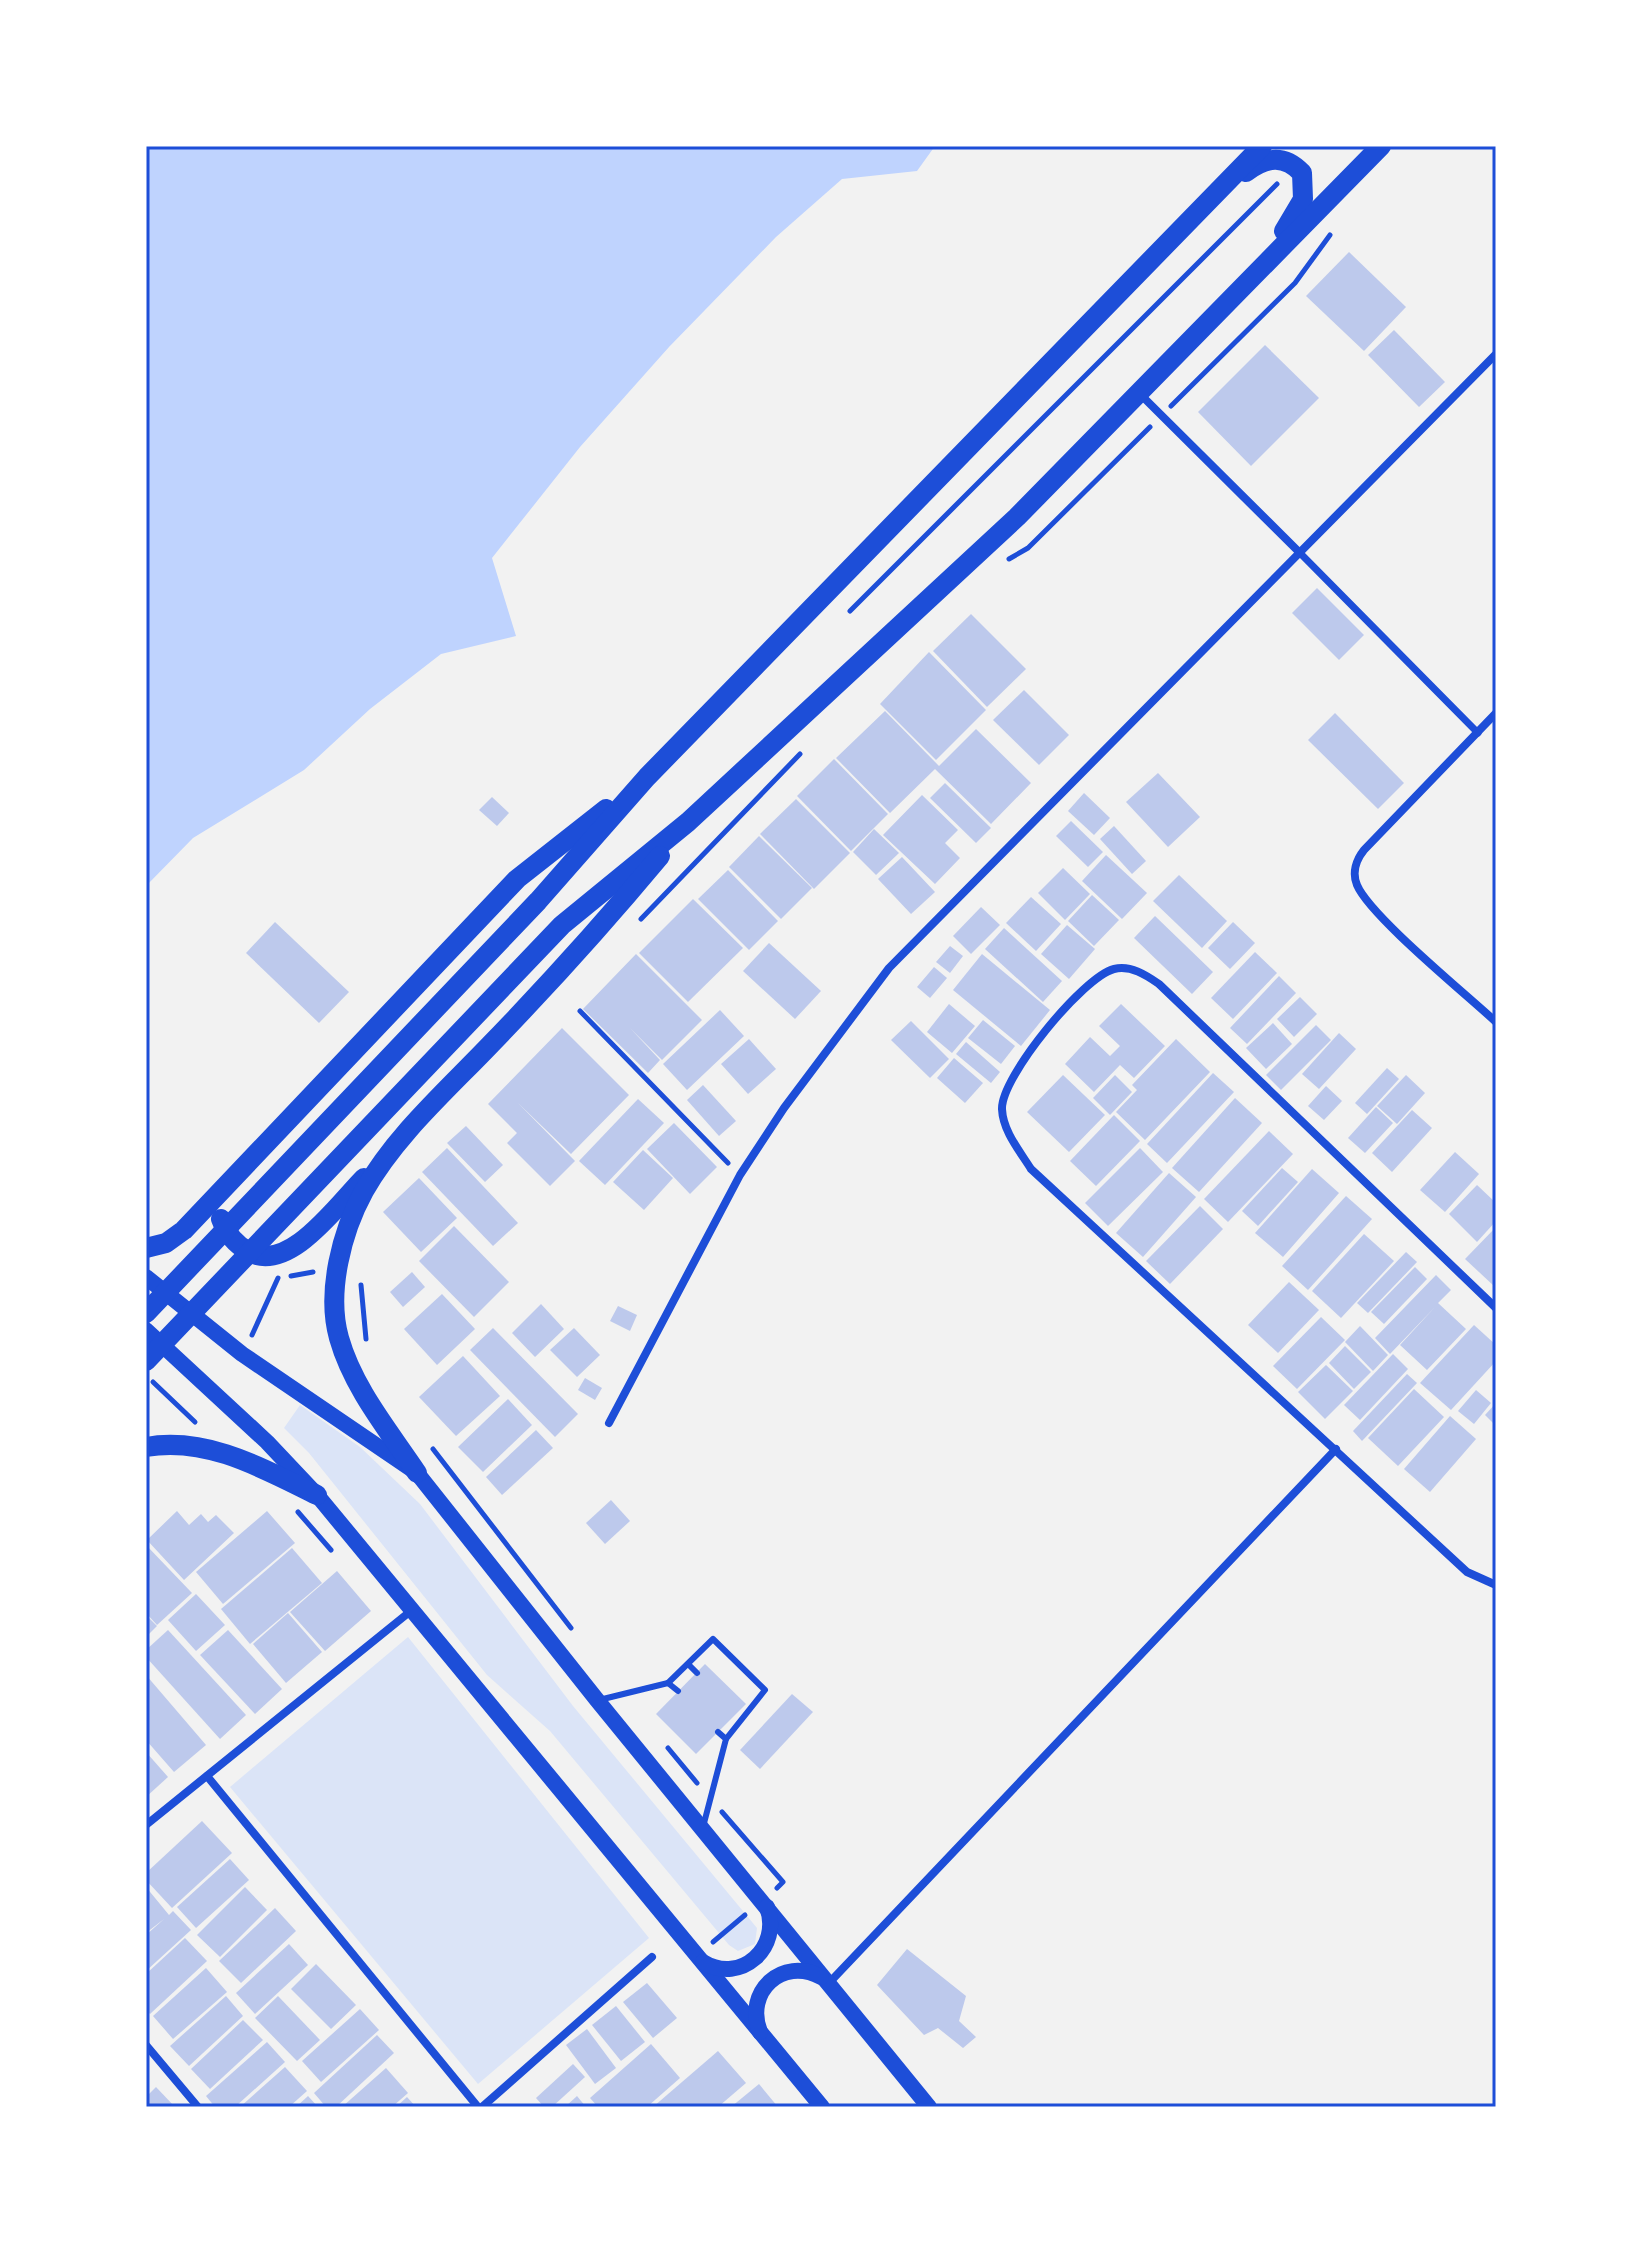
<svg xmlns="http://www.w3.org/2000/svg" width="1642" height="2253" viewBox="0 0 1642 2253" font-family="'Alegreya Sans',sans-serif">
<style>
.green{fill:#dbe4f7}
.water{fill:#bfd3fe}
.building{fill:#bdc9ec}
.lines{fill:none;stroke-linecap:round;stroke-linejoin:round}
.path{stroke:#1d4ed8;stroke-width:5}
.service{stroke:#1d4ed8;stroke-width:6}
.pedestrian{stroke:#1d4ed8;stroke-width:7}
.minor{stroke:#1d4ed8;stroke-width:8}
.secondary{stroke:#1d4ed8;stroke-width:16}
.primary{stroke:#1d4ed8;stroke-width:20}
.neatline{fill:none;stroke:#1d4ed8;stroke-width:3}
</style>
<rect width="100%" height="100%" fill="#f2f2f2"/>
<g class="green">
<polygon points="300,1405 360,1447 420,1504 573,1706 757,1928 755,1944 738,1951 729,1945 550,1731 487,1675 309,1453 284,1428"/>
<polygon points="408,1637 649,1938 478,2084 230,1787"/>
</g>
<polygon class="water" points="146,146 935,146 917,171 842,179 776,237 669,347 580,447 492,558 516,636 441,654 370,709 304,770 193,838 146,886"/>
<g class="building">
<polygon points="1349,252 1406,307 1364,351 1306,296"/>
<polygon points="1394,330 1445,382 1419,407 1368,355"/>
<polygon points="1265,345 1319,398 1251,466 1198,412"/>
<polygon points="1317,588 1364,635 1339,660 1292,613"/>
<polygon points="971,614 1026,669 987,707 933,651"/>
<polygon points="929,652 986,710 936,760 880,704"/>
<polygon points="1024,690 1069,735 1039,765 993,720"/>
<polygon points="885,711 939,766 976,729 1031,783 991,824 935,769 890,813 836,758"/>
<polygon points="1335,713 1404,783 1378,809 1308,740"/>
<polygon points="834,759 888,814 851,851 797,796"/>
<polygon points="1158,773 1200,817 1168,847 1126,802"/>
<polygon points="945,783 991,828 976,843 930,798"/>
<polygon points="1084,793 1110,818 1094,835 1068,811"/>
<polygon points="922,795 958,830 945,843 960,858 935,884 883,835"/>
<polygon points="492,797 509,813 497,826 479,810"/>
<polygon points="796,799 850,853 814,889 760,834"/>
<polygon points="1071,821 1103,852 1088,867 1056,836"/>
<polygon points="1114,826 1146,861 1132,874 1100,839"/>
<polygon points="874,829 899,853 876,875 853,852"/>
<polygon points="759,836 812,888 781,919 729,867"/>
<polygon points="1106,855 1147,893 1122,919 1082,881"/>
<polygon points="902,857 935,892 911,914 878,879"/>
<polygon points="1063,868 1090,894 1065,920 1038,893"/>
<polygon points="728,870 778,921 749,950 698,899"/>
<polygon points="1179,875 1227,921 1202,948 1153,901"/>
<polygon points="1092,895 1119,920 1094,946 1068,921"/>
<polygon points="1031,897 1061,924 1036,951 1006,923"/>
<polygon points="693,899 743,948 688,1002 639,953"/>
<polygon points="981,907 1000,925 971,954 953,936"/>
<polygon points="1155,916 1213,972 1192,994 1134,938"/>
<polygon points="275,922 349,992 319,1023 246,953"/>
<polygon points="1233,922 1255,943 1230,969 1208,948"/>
<polygon points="1067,925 1095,949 1069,979 1041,954"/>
<polygon points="1004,928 1062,981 1043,1002 985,949"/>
<polygon points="769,943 821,991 795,1019 743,971"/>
<polygon points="950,946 963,956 950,973 936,962"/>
<polygon points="1255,952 1277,973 1233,1019 1211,998"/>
<polygon points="636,954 702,1020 662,1060 630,1028 660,1060 648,1073 583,1009"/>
<polygon points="982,954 1050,1010 1021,1046 953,990"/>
<polygon points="934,967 947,978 930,998 917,987"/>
<polygon points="1279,976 1296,993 1247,1044 1230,1028"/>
<polygon points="1300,997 1317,1014 1294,1037 1277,1019"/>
<polygon points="949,1004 975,1026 952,1053 927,1032"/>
<polygon points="1121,1004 1165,1046 1134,1078 1120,1065 1094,1092 1065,1064 1090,1037 1110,1056 1120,1046 1099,1026"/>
<polygon points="720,1010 744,1036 687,1090 663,1064"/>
<polygon points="983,1020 1015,1046 1001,1064 968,1038"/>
<polygon points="911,1021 949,1059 930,1078 891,1040"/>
<polygon points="1273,1023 1292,1044 1266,1069 1246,1048"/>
<polygon points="1316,1025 1331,1040 1281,1090 1266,1075"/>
<polygon points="562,1028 629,1095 571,1154 518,1103 575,1161 550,1186 507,1143 517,1133 488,1104"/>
<polygon points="1339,1033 1356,1049 1319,1089 1302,1074"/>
<polygon points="749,1039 776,1069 748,1094 721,1064"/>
<polygon points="1176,1039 1210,1072 1145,1140 1116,1112 1137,1090 1132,1085"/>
<polygon points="966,1042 1000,1072 991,1083 956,1054"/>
<polygon points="954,1058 983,1083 965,1103 937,1078"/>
<polygon points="1387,1068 1399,1079 1367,1114 1355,1103"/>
<polygon points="1213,1073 1234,1092 1167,1163 1147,1144"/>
<polygon points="1063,1075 1105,1115 1069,1152 1027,1112"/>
<polygon points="1115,1075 1132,1092 1110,1115 1093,1098"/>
<polygon points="1406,1075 1425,1093 1397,1124 1377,1106"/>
<polygon points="703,1085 736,1121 719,1136 687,1100"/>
<polygon points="1326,1086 1342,1101 1324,1120 1308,1106"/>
<polygon points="1235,1098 1262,1123 1199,1192 1172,1168"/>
<polygon points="638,1099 664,1123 605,1185 579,1161"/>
<polygon points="1376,1107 1393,1123 1365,1153 1348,1138"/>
<polygon points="1412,1110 1432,1128 1392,1172 1372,1153"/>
<polygon points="1114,1115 1140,1141 1096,1186 1070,1161"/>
<polygon points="674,1123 717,1167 690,1194 647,1149"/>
<polygon points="466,1126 503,1165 485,1182 447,1143"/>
<polygon points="1269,1131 1293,1154 1228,1222 1204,1199"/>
<polygon points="447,1148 518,1223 493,1246 422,1172"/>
<polygon points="1140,1148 1163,1172 1108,1226 1085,1203"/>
<polygon points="643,1150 673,1178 644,1210 613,1182"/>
<polygon points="1455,1152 1479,1174 1445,1212 1420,1190"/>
<polygon points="1282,1168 1298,1182 1258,1226 1242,1211"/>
<polygon points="1312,1169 1339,1193 1283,1257 1255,1233"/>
<polygon points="1169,1173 1196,1197 1143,1257 1116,1233"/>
<polygon points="419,1178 457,1218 421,1252 383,1212"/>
<polygon points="1477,1185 1496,1203 1496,1221 1477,1242 1449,1214"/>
<polygon points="1346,1196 1372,1219 1308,1290 1282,1266"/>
<polygon points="1200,1206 1223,1229 1170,1284 1146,1261"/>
<polygon points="454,1226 509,1282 474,1317 419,1261"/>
<polygon points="1496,1227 1496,1283 1494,1286 1465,1259"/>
<polygon points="1364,1234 1394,1261 1341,1318 1312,1291"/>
<polygon points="1406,1252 1417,1262 1368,1313 1357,1303"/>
<polygon points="1415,1267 1427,1279 1384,1324 1371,1312"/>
<polygon points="412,1272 425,1287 403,1307 390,1292"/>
<polygon points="1436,1275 1451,1290 1438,1303 1466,1329 1427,1370 1400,1345 1435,1307 1390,1354 1375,1338"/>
<polygon points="1289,1282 1319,1310 1278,1353 1248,1325"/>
<polygon points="442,1294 475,1329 437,1365 404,1329"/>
<polygon points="541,1304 564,1329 535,1357 512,1333"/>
<polygon points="618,1306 637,1315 630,1331 610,1321"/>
<polygon points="1321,1317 1345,1340 1297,1389 1273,1366"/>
<polygon points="1474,1325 1496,1345 1496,1361 1451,1410 1420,1383"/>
<polygon points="1360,1326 1388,1355 1373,1371 1345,1342"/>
<polygon points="493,1328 578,1414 555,1437 470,1350"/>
<polygon points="574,1328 600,1355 577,1377 550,1350"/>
<polygon points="1345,1346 1371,1372 1354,1389 1329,1363"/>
<polygon points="1393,1354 1408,1369 1360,1420 1344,1405"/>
<polygon points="463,1356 500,1396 456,1436 419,1397"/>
<polygon points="1326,1365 1353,1391 1325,1419 1298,1392"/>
<polygon points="1407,1374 1417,1383 1362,1441 1353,1431"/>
<polygon points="585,1378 602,1388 595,1400 578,1390"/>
<polygon points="1414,1389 1444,1417 1398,1466 1368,1438"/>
<polygon points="1476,1390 1491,1403 1474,1424 1458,1411"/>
<polygon points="508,1399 532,1425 483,1472 458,1447"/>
<polygon points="1496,1403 1496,1426 1485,1415"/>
<polygon points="1450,1416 1476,1439 1430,1492 1404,1469"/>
<polygon points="536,1430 553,1448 502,1495 486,1477"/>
<polygon points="611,1500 630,1521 605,1544 586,1523"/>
<polygon points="177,1511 189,1525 201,1514 208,1522 216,1515 234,1533 184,1580 147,1540"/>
<polygon points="267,1511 295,1543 223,1604 196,1572"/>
<polygon points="146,1545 192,1593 157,1625 146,1613"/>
<polygon points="292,1548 322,1583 250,1644 221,1609"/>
<polygon points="337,1571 371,1611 325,1651 290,1612"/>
<polygon points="196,1594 225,1625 196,1651 168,1620"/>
<polygon points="288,1613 322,1652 286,1683 253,1644"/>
<polygon points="146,1615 157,1626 146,1637"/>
<polygon points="168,1630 246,1715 220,1739 146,1657 146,1650"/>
<polygon points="228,1630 282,1689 255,1714 200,1655"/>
<polygon points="705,1664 746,1704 696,1754 656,1714"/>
<polygon points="146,1675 206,1745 174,1772 146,1740"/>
<polygon points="792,1694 813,1712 760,1769 740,1750"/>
<polygon points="146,1752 168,1777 146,1797"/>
<polygon points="202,1821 232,1853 172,1908 146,1880 146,1873"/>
<polygon points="230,1859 249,1880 196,1928 177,1907"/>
<polygon points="146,1887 169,1915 173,1911 191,1930 146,1971 146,1935 164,1919 146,1933"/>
<polygon points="245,1887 267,1910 220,1957 197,1935"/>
<polygon points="275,1908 296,1931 241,1983 219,1961"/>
<polygon points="185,1938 207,1961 150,2014 146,2009 146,1974"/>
<polygon points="289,1944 308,1965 255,2014 236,1993"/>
<polygon points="907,1949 966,1996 959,2021 976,2037 963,2048 938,2028 924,2035 877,1985"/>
<polygon points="316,1964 356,2005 331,2029 291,1989"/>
<polygon points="206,1968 227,1992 173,2039 153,2016"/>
<polygon points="647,1983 677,2018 653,2038 623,2002"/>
<polygon points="226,1996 243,2016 189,2066 170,2046"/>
<polygon points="278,1996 320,2040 297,2061 255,2018"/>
<polygon points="616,2006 645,2042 621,2061 592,2025"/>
<polygon points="360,2009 379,2030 321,2082 302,2061"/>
<polygon points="243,2020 263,2040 210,2089 191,2069"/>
<polygon points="587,2029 616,2068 595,2084 566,2045"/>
<polygon points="377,2035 394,2053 336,2107 326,2107 314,2093"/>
<polygon points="267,2042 285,2062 235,2107 215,2107 206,2096"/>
<polygon points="651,2044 680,2078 647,2107 598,2107 590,2098"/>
<polygon points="718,2051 746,2083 718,2107 653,2107"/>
<polygon points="573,2064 585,2077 552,2107 544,2107 536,2098"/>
<polygon points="285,2067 307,2091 289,2107 240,2107"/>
<polygon points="386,2068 408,2093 392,2107 342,2107"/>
<polygon points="759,2084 778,2107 731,2107"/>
<polygon points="156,2087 175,2107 146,2107 146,2097"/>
<polygon points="308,2096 318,2107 296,2107"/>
<polygon points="577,2096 586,2107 565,2107"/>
<polygon points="407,2097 416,2107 396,2107"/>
</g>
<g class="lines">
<g class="path">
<polyline points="1171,406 1295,283 1330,235"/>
<polyline points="1009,559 1028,548 1150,427"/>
<polyline points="850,611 1277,184"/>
<polyline points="641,919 800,754"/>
<polyline points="580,1011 728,1163"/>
<polyline points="291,1276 313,1272"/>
<polyline points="361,1285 366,1339"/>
<polyline points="252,1335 278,1278"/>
<polyline points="153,1382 195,1422"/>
<polyline points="433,1449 571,1628"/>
<polyline points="298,1512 331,1550"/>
<polyline points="668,1748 697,1783"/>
<polyline points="722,1812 783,1882 777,1888"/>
<polyline points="713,1942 745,1915"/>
</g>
<g class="service">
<polyline points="688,1664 697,1673"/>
<polyline points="668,1683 713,1639 765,1690 726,1739"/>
<polyline points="599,1700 668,1683 678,1691"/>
<polyline points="703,1827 726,1739 718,1732"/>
</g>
<polyline class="pedestrian" points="1299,552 1478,733"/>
<g class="minor">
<polyline points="1139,393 1299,552"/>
<path d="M1496,713L1364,850C1356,860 1352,873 1357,885C1370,916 1466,994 1496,1022"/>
<path d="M1496,1308L1159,984C1146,975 1131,965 1114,969C1083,977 1001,1077 1002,1109C1003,1131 1019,1150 1031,1169L1467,1572L1496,1585"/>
<polyline points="609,1423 740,1175 784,1108 889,968 1496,354"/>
<polyline points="207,1776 478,2107"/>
<polyline points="146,1825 412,1610"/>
<polyline points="829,1983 1336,1449"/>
<polyline points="146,2045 198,2107"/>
<polyline points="482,2107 652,1957"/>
</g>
<g class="secondary">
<polyline points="146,1277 242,1354 417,1473 597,1700 929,2107"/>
<polyline points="146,1330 267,1442 317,1495 822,2107"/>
<path d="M703,1962C741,1985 782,1947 767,1907"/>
<path d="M760,2032C744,1992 782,1956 821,1977"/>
</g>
<g class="primary">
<path d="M1246,172C1266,157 1284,154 1302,173L1303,199L1284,231"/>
<path d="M221,1219C226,1233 235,1244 249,1252C289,1274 338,1204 364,1178"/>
<polyline points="146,1248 166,1243 184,1230 517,879 606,809"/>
<polyline points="146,1313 538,901 647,777 1262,146"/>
<polyline points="146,1361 562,925 688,822 1017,517 1381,146"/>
<path d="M146,1447C207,1436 264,1469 317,1495"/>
<path d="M417,1473C389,1431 353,1388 339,1338C326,1292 342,1231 364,1191C395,1136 446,1091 490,1045C549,984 605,922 660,856"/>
</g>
</g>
<rect width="1642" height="2253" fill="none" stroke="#ffffff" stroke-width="296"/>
<rect x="148" y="148" width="1346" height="1957" class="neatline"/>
</svg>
